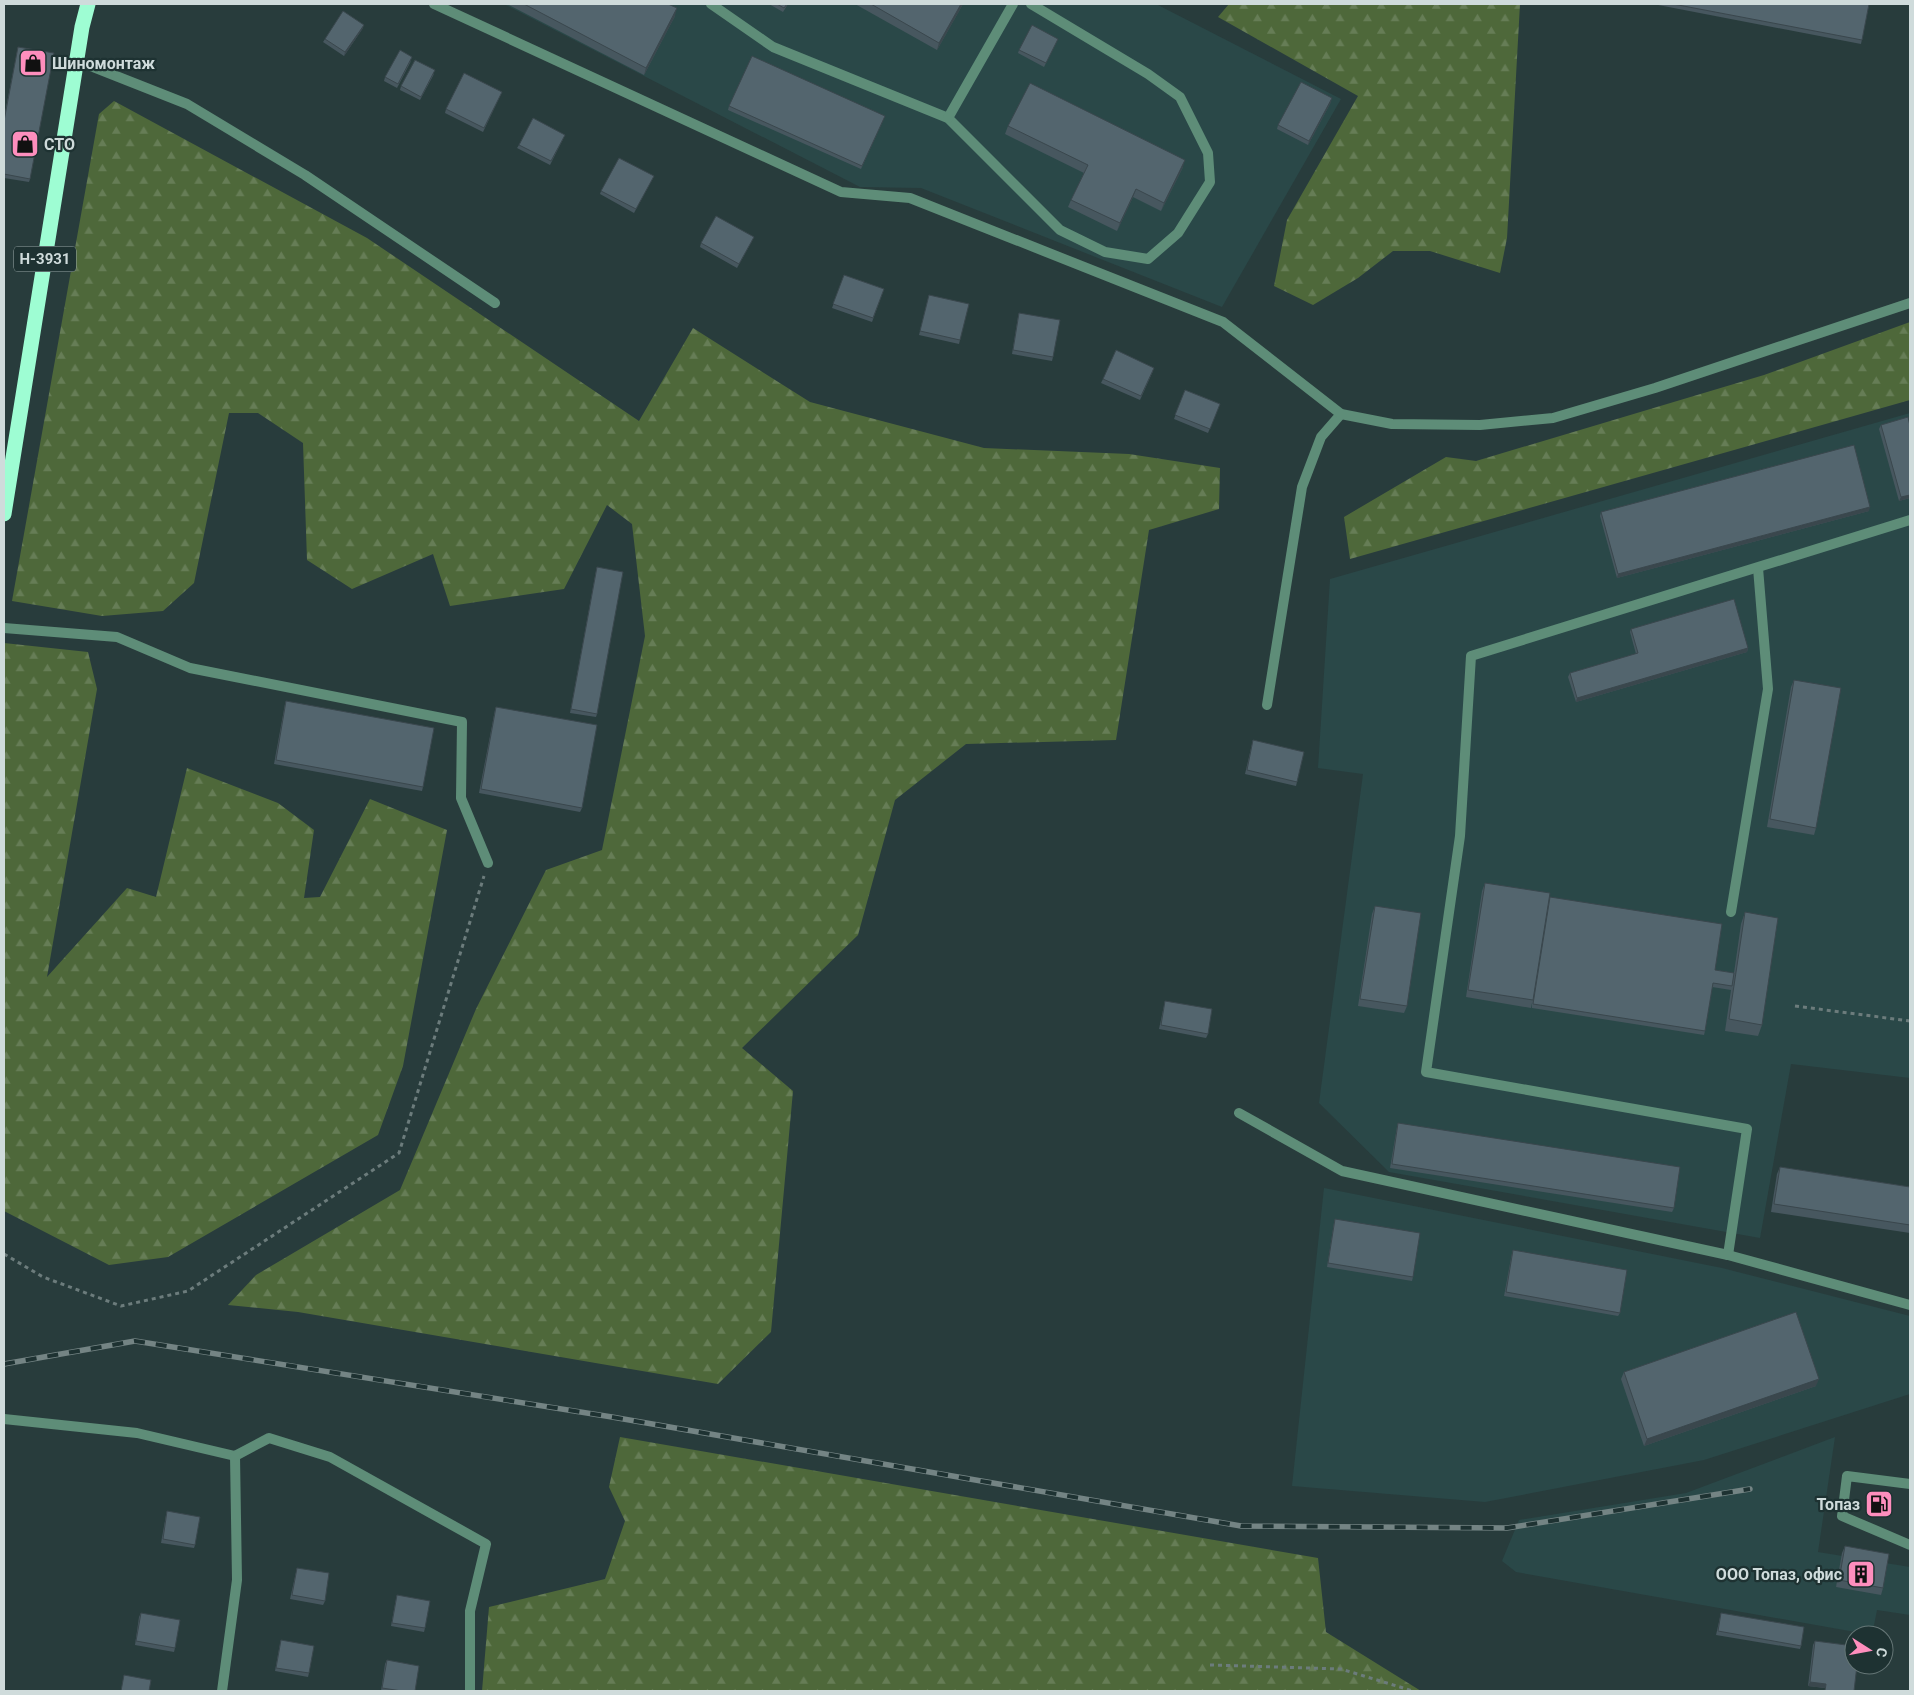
<svg xmlns="http://www.w3.org/2000/svg" width="1914" height="1695" viewBox="0 0 1914 1695" font-family="Roboto,sans-serif">
<style>
.built{fill:#2a4848}
.forest{fill:url(#forest-firs)}
.lines{fill:none;stroke-linecap:round;stroke-linejoin:round}
.path{stroke:#6c7c7c;stroke-width:3;stroke-dasharray:4 4;stroke-linecap:butt}
.lane{stroke:#5e8d78;stroke-width:10}
.street{stroke:#5e8d78;stroke-width:10}
.highway{stroke:#9efdd3;stroke-width:15}
.rail-casing{stroke:#748484;stroke-width:5.5}
.rail{stroke:#1e3232;stroke-width:4;stroke-dasharray:11;stroke-linecap:butt}
.wall{fill:#47575f}
.shaded-wall{fill:#3a474d}
.building{fill:#53656e;stroke:#3a474d}
.labels{text-anchor:middle;stroke-width:4.5;stroke-linejoin:round;paint-order:stroke}
.shield{fill:#1e3232;stroke:#9aa8a8;stroke-width:1}
.shield-label{font-size:15px;font-weight:bold;fill:#cfdbdb}
.poi-label{font-size:16px;font-weight:bold;fill:#cfdbdb;stroke:#1e3232;text-anchor:start}
</style>
<defs>
<pattern id="forest-firs" width="22" height="20" patternUnits="userSpaceOnUse" patternTransform="scale(1.25)"><rect width="22" height="20" fill="#4e683a"/><path d="M5 1l3.5 6h-7zM16 11l3.5 6h-7z" fill="#667d56"/></pattern>
</defs>
<rect width="100%" height="100%" fill="#283c3c"/>
<g class="built">
<polygon points="504,4 1156,4 1341,99 1222,307 921,188 860,187"/>
<polygon points="1910,413 1910,1078 1791,1064 1760,1238 1389,1172 1319,1103 1363,774 1318,768 1330,579"/>
<polygon points="1324,1188 1722,1268 1910,1316 1910,1394 1704,1460 1485,1502 1292,1486"/>
<polygon points="1835,1437 1818,1552 1910,1567 1910,1615 1877,1610 1872,1635 1516,1572 1502,1561 1519,1520 1686,1493"/>
</g>
<g class="forest">
<polygon points="1229,4 1520,4 1507,238 1500,273 1430,251 1393,251 1358,278 1313,305 1274,286 1287,220 1358,96 1218,17"/>
<polygon points="114,101 367,238 639,421 693,328 810,402 984,448 1129,454 1220,468 1219,509 1149,530 1116,740 966,744 895,800 858,935 742,1048 793,1091 771,1332 718,1384 298,1312 228,1305 256,1275 400,1190 476,1009 546,870 602,850 645,636 632,524 607,505 564,589 450,606 433,554 352,589 307,560 303,443 258,413 229,413 194,583 163,611 102,616 12,601 99,114"/>
<polygon points="1910,322 1910,400 1350,559 1344,517 1446,457 1476,461 1764,375"/>
<polygon points="4,643 88,652 97,689 47,977 127,888 156,897 187,768 278,803 314,830 304,898 320,897 370,799 447,830 403,1066 378,1135 168,1257 109,1265 4,1211"/>
<polygon points="620,1437 1318,1558 1326,1632 1421,1691 482,1691 489,1607 605,1579 625,1521 609,1487"/>
</g>
<g class="lines">
<g class="path">
<polyline points="1795,1006 1910,1021"/>
<polyline points="4,1254 43,1277 121,1306 188,1291 399,1153 484,876"/>
<polyline points="1210,1665 1341,1669 1413,1691"/>
</g>
<g class="lane">
<polyline points="711,4 773,47 948,118 1060,230 1105,252 1148,259 1178,233 1210,182 1208,153 1180,97 1148,74 1031,4"/>
<polyline points="78,61 187,104 305,175 495,303"/>
<polyline points="948,118 1013,4"/>
<polyline points="4,628 117,637 190,668 462,722 461,798 488,863"/>
<polyline points="1267,705 1302,487 1321,437 1341,414"/>
<polyline points="1731,912 1768,689 1758,568"/>
<polyline points="1728,1255 1747,1129 1426,1072 1460,836 1471,656 1910,520"/>
<polyline points="1910,1484 1847,1476 1842,1516 1910,1545"/>
</g>
<g class="street">
<polyline points="434,4 841,192 910,198 1223,322 1341,414 1392,424 1480,425 1553,418 1655,388 1910,303"/>
<polyline points="1239,1113 1342,1171 1728,1255 1910,1305"/>
<polyline points="4,1419 137,1433 235,1456 269,1438 330,1457 486,1544 470,1611 470,1691"/>
<polyline points="222,1691 237,1580 235,1456"/>
</g>
<polyline class="highway" points="4,514 82,27 88,4"/>
<g class="rail-casing">
<polyline id="rail" points="4,1364 135,1341 612,1417 1241,1526 1507,1528 1750,1489"/>
</g>
<use href="#rail" class="rail"/>
</g>
<g class="wall">
<polygon points="507,4 668,4 675,16 644,75"/>
<polygon points="769,4 788,4 783,12"/>
<polygon points="855,4 963,4 937,50"/>
<polygon points="1653,4 1869,4 1861,44"/>
<polygon points="363,28 344,56 323,42 325,39"/>
<polygon points="1058,39 1044,67 1018,53 1019,50"/>
<polygon points="18,47 30,179 29,182 4,178 4,118"/>
<polygon points="411,61 397,88 384,81 385,77"/>
<polygon points="434,74 420,100 400,90 401,86"/>
<polygon points="502,92 483,132 445,113 446,109"/>
<polygon points="1331,102 1308,145 1277,129 1278,125"/>
<polygon points="729,106 885,116 861,169 728,110"/>
<polygon points="1008,126 1183,167 1161,211 1133,197 1117,231 1068,207 1071,200 1084,173 1005,134"/>
<polygon points="563,139 550,165 517,148 519,145"/>
<polygon points="654,176 634,213 600,194 601,191"/>
<polygon points="752,241 737,268 700,247 701,243"/>
<polygon points="844,275 884,289 872,322 832,308"/>
<polygon points="929,295 960,340 959,344 919,335"/>
<polygon points="1019,313 1053,357 1052,361 1012,354 1018,317"/>
<polygon points="1153,371 1140,400 1101,383 1103,379"/>
<polygon points="1185,390 1220,404 1208,433 1174,419"/>
<polygon points="1881,425 1910,498 1899,501 1879,429"/>
<polygon points="1869,511 1617,578 1600,516 1601,512"/>
<polygon points="597,567 597,714 596,717 570,713 596,571"/>
<polygon points="1631,629 1748,648 1747,652 1576,702 1568,677 1570,673 1636,654 1630,632"/>
<polygon points="1794,680 1816,828 1814,835 1767,827 1791,687"/>
<polygon points="286,701 423,787 422,791 274,764 285,704"/>
<polygon points="496,707 582,808 580,812 479,793 495,710"/>
<polygon points="1253,740 1297,782 1296,786 1245,774"/>
<polygon points="1485,883 1550,898 1715,970 1734,973 1741,924 1745,912 1762,1025 1758,1036 1725,1031 1731,990 1712,987 1705,1031 1704,1035 1532,1008 1532,1003 1531,1008 1466,997 1482,891"/>
<polygon points="1375,906 1407,1006 1404,1013 1358,1006 1372,914"/>
<polygon points="1165,1001 1208,1034 1206,1038 1159,1029"/>
<polygon points="1398,1123 1674,1208 1672,1212 1390,1168 1397,1127"/>
<polygon points="1780,1167 1910,1187 1910,1233 1771,1212 1777,1174"/>
<polygon points="1335,1219 1413,1277 1412,1281 1327,1267 1334,1223"/>
<polygon points="1513,1250 1620,1313 1618,1316 1504,1296 1512,1253"/>
<polygon points="1624,1372 1816,1386 1644,1446 1621,1379"/>
<polygon points="167,1511 195,1545 194,1548 161,1543 166,1515"/>
<polygon points="1845,1546 1883,1588 1881,1595 1836,1587 1842,1553"/>
<polygon points="297,1568 325,1601 323,1605 290,1599"/>
<polygon points="397,1595 425,1628 424,1632 391,1626 396,1599"/>
<polygon points="141,1613 175,1648 174,1652 135,1645 139,1617"/>
<polygon points="1721,1613 1801,1646 1800,1649 1716,1635"/>
<polygon points="281,1640 309,1673 308,1677 275,1671 280,1644"/>
<polygon points="1815,1641 1854,1691 1825,1691 1825,1688 1808,1686 1813,1645"/>
<polygon points="387,1660 415,1691 381,1691 385,1664"/>
</g>
<g class="shaded-wall">
<polygon points="961,4 963,4 937,50 939,43"/>
<polygon points="677,8 675,16 644,75 646,68"/>
<polygon points="364,25 363,28 344,56 345,52"/>
<polygon points="1332,98 1331,102 1308,145 1309,141"/>
<polygon points="1185,160 1183,167 1161,211 1164,203"/>
<polygon points="1136,189 1133,197 1117,231 1120,223"/>
<polygon points="1910,495 1910,498 1899,501 1901,497"/>
<polygon points="1870,507 1869,511 1617,578 1618,574"/>
<polygon points="1748,648 1747,652 1576,702 1577,698"/>
<polygon points="1819,1379 1816,1386 1644,1446 1647,1439"/>
<polygon points="1810,1682 1826,1684 1825,1688 1808,1686"/>
</g>
<g class="building">
<polygon points="524,4 668,4 677,8 646,68"/>
<polygon points="777,4 787,4 784,8"/>
<polygon points="871,4 961,4 939,43"/>
<polygon points="1673,4 1869,4 1862,40"/>
<polygon points="343,11 364,25 345,52 325,39"/>
<polygon points="1032,25 1058,39 1046,63 1019,50"/>
<polygon points="18,47 54,53 30,179 4,174 4,121"/>
<polygon points="400,50 412,57 398,84 385,77"/>
<polygon points="752,56 885,116 862,166 729,106"/>
<polygon points="415,60 435,70 421,97 401,86"/>
<polygon points="464,73 502,92 484,128 446,109"/>
<polygon points="1301,82 1332,98 1309,141 1278,125"/>
<polygon points="1030,83 1185,160 1164,203 1136,189 1120,223 1071,200 1088,165 1008,126"/>
<polygon points="533,118 565,135 551,161 519,145"/>
<polygon points="619,158 654,176 636,209 601,191"/>
<polygon points="716,216 754,237 739,264 701,243"/>
<polygon points="844,275 884,289 873,318 833,304"/>
<polygon points="929,295 969,304 960,340 920,331"/>
<polygon points="1019,313 1060,320 1053,357 1013,350"/>
<polygon points="1116,350 1154,368 1141,396 1103,379"/>
<polygon points="1185,390 1220,404 1210,429 1175,415"/>
<polygon points="1908,417 1910,426 1910,495 1901,497 1881,425"/>
<polygon points="1854,445 1870,507 1618,574 1601,512"/>
<polygon points="597,567 623,572 597,714 571,709"/>
<polygon points="1734,599 1748,648 1577,698 1570,673 1638,653 1631,629"/>
<polygon points="1794,680 1841,688 1816,828 1770,819"/>
<polygon points="286,701 434,728 423,787 276,760"/>
<polygon points="496,707 597,725 582,808 481,789"/>
<polygon points="1253,740 1304,752 1297,782 1247,770"/>
<polygon points="1485,883 1550,893 1533,1000 1468,990"/>
<polygon points="1550,897 1722,924 1715,970 1734,973 1732,986 1713,983 1705,1031 1533,1004"/>
<polygon points="1375,906 1421,913 1407,1006 1360,999"/>
<polygon points="1745,912 1778,918 1762,1025 1729,1019"/>
<polygon points="1165,1001 1212,1009 1208,1034 1161,1025"/>
<polygon points="1398,1123 1680,1167 1674,1208 1392,1164"/>
<polygon points="1780,1167 1910,1187 1910,1225 1774,1204"/>
<polygon points="1335,1219 1420,1233 1413,1277 1328,1263"/>
<polygon points="1513,1250 1627,1270 1620,1313 1506,1292"/>
<polygon points="1796,1312 1819,1379 1647,1439 1624,1372"/>
<polygon points="167,1511 200,1517 195,1545 163,1539"/>
<polygon points="1845,1546 1889,1554 1883,1588 1839,1580"/>
<polygon points="297,1568 329,1573 325,1601 292,1595"/>
<polygon points="397,1595 430,1601 425,1628 392,1623"/>
<polygon points="141,1613 180,1620 175,1648 136,1641"/>
<polygon points="1721,1613 1804,1627 1801,1646 1718,1631"/>
<polygon points="281,1640 314,1646 309,1673 276,1668"/>
<polygon points="1815,1641 1854,1646 1854,1665 1857,1665 1854,1691 1825,1691 1826,1684 1810,1682"/>
<polygon points="387,1660 419,1666 415,1691 402,1691 382,1688"/>
<polygon points="124,1675 151,1680 149,1691 121,1691"/>
</g>
<defs>
<g id="shop-square" transform="scale(1.4375)"><rect x="-9" y="-9" width="18" height="18" rx="4" fill="#fe8ebd" stroke="#1e3232"/><path d="M-5-2.5h2.3a2.7 3.5 0 0 1 5.4 0H5L5.5 6h-11ZM-1.5-2.5h3a1.5 2.3 0 0 0-3 0Z" fill="#111"/></g>
<g id="fuel-square" transform="scale(1.4375)"><rect x="-9" y="-9" width="18" height="18" rx="4" fill="#fe8ebd" stroke="#1e3232"/><path d="M-5.5-6h7V0h2V4h1.3V-2.5L3-4.5l.8-.8L6-3V5H2.5V1h-1V6h-7ZM-4.2-4.7v3.2H.2V-4.7Z" fill="#111"/></g>
<g id="building-square" transform="scale(1.4375)"><rect x="-9" y="-9" width="18" height="18" rx="4" fill="#fe8ebd" stroke="#1e3232"/><path d="M-4-6H4V6H1V3H-1V6H-4ZM-2.5-4.3h1.7v1.8h-1.7ZM.8-4.3h1.7v1.8H.8ZM-2.5-1h1.7V.8h-1.7ZM.8-1h1.7V.8H.8Z" fill="#111"/></g>
</defs>
<g fill-rule="evenodd">
<use href="#shop-square" x="33" y="63"/>
<use href="#shop-square" x="25" y="144"/>
<use href="#fuel-square" x="1879" y="1504"/>
<use href="#building-square" x="1861" y="1574"/>
</g>
<g class="labels">
<rect class="shield" x="14" y="246.5" width="62" height="25" rx="4"/>
<g class="shield-label">
<text x="45" y="264">Н-3931</text>
</g>
<g class="poi-label">
<text x="52" y="69">Шиномонтаж</text>
<text x="44" y="150">СТО</text>
<text x="1860" y="1510" text-anchor="end">Топаз</text>
<text x="1842" y="1580" text-anchor="end">ООО Топаз, офис</text>
</g>
</g>
<rect width="1914" height="1695" fill="none" stroke="#cfdbdb" stroke-width="10"/>
<g transform="translate(1869 1650) rotate(101)"><circle r="24" fill="#1e3232" stroke="#657676"/>
<path d="M0-4L9 19L0 12L-9 19Z" fill="#fe8ebd"/>
<text y="-8" font-size="14" font-weight="bold" text-anchor="middle" fill="#cfdbdb">С</text>
</g>
</svg>
